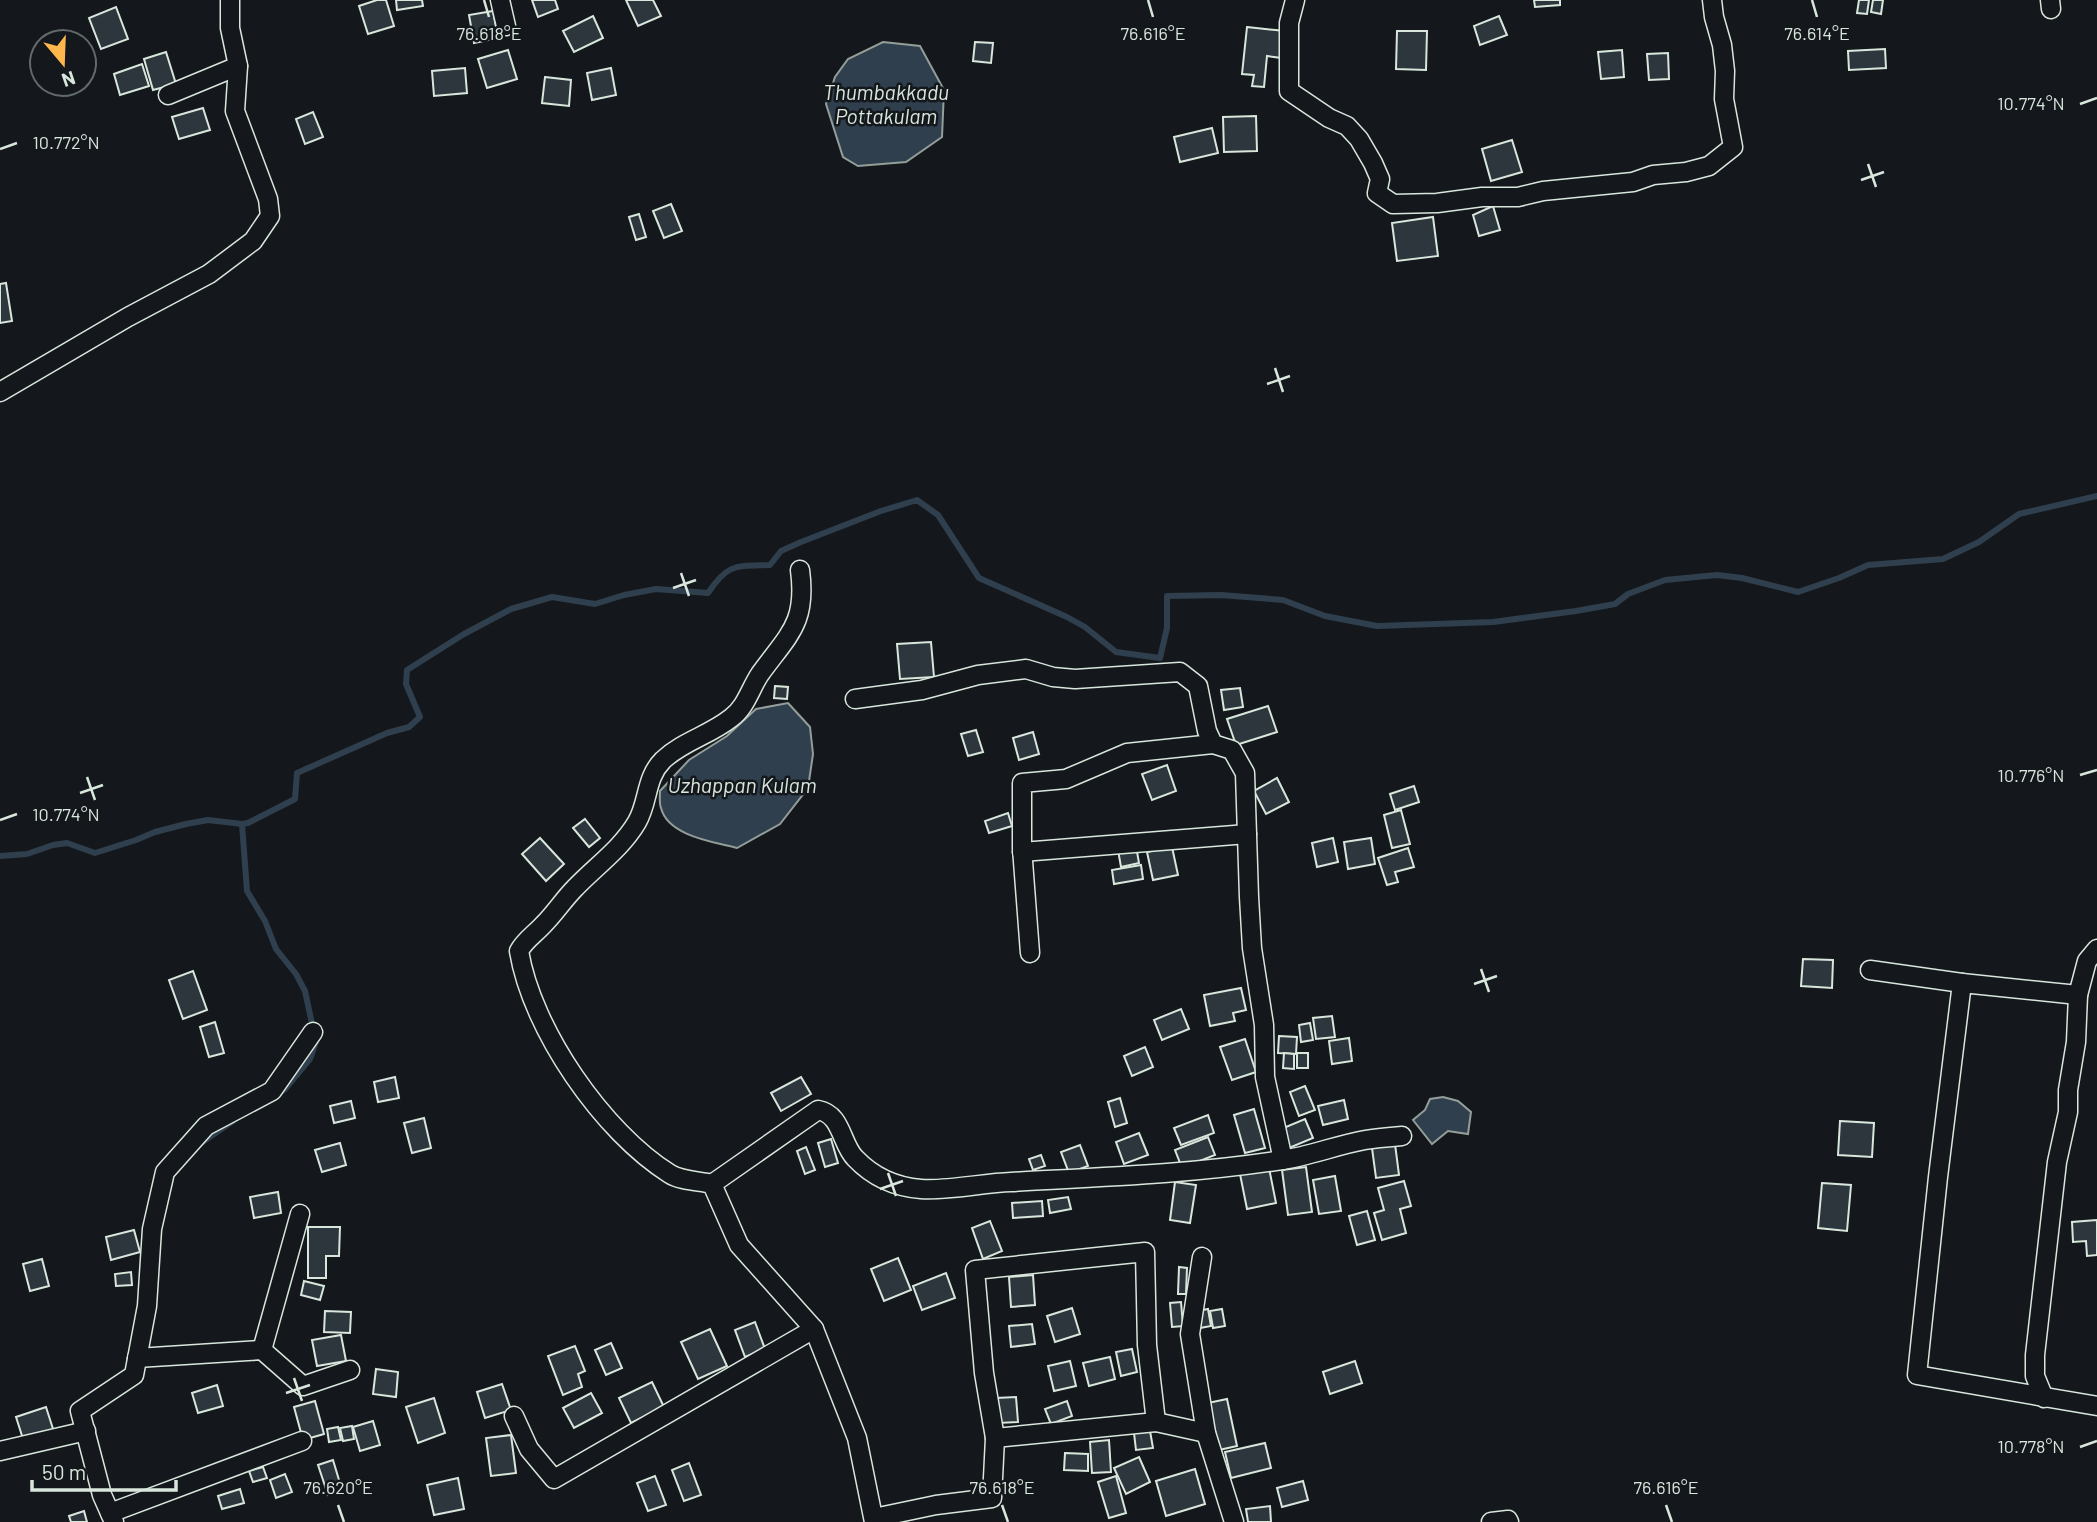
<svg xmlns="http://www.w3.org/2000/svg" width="2097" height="1522" viewBox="0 0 2097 1522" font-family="Barlow,sans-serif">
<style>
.water{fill:#2f3f4d;stroke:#939e99;stroke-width:2}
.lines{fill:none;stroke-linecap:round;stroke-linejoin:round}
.stream{stroke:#2f3f4d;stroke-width:6}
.building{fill:#2c363c;stroke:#d8e6dc;stroke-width:2}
.minor-casing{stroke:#d8e6dc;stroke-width:21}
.minor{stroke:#14181c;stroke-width:18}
.ticks{fill:none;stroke:#d8e6dc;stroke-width:2.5}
.labels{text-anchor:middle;stroke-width:5;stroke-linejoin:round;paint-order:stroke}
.water-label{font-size:21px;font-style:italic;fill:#d8e6dc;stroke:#14181c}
.ticks-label{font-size:18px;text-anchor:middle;fill:#d8e6dc;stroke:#14181c;stroke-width:5;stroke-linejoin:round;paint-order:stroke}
</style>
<rect width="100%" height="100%" fill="#14181c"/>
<g class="water">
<polygon points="883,42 920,46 944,90 942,137 906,162 858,166 843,157 826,104 835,77 848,59"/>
<path d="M788,703L810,727L813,754L808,788L780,824L737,848C714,842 668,836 661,808C659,803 660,796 660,791L689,760L727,736L756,709Z"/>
<polygon points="1443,1097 1458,1101 1471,1112 1468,1134 1448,1131 1432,1144 1413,1120 1425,1110 1430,1099"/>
</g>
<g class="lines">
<g class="stream">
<polyline points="0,856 27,854 53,845 67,843 95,853 136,840 155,832 186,824 208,820 242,824"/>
<path d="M278,1094L285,1089L310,1059L316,1042L305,991L296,974L276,949L265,921L247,891L242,824L248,823L295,799L297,773L387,733L409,727L420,717L406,684L407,670L464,634L511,609L552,597L595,604L624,595L656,589L708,593C728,563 736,566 770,565L781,551L801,542L881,511L917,500L938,515L979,578L1067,617L1085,627L1116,652L1160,658L1167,628V596L1221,595L1283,600L1325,616L1377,626L1493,622L1576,611L1615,604L1628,594L1665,580L1717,575L1742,578L1798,592L1839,578L1868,565L1943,559L1979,542L2019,514L2097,496"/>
<polyline points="201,1143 233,1121"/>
</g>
</g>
<g class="building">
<polygon points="377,0 386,0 394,26 368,34 359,6"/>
<polygon points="396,0 422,0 423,6 397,10"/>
<polygon points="532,0 555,0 558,9 538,17"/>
<polygon points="626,0 653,0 661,16 638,26"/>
<polygon points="1534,0 1560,0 1560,5 1535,7"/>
<polygon points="1859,0 1869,0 1867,14 1857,13"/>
<polygon points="1873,0 1883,0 1881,14 1871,12"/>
<polygon points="116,7 128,39 101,49 89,18"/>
<polygon points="493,11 498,38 474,43 469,15"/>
<polygon points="593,16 603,38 574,52 563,31"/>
<polygon points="1499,16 1507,35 1480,45 1474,26"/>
<polygon points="1247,27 1285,31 1282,58 1267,56 1264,87 1252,86 1254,75 1242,74"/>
<polygon points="1397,31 1427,31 1426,70 1396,69"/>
<polygon points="975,42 993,43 991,63 973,61"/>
<polygon points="1885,49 1886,68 1849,70 1848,51"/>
<polygon points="508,50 517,79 487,88 478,59"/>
<polygon points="1622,50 1624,77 1601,79 1598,52"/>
<polygon points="166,52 176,84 153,90 144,59"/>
<polygon points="1668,53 1669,79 1649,80 1647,54"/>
<polygon points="142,64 149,86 120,95 114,74"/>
<polygon points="465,68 467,93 434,96 432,71"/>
<polygon points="611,68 616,95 592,100 587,73"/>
<polygon points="545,77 571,80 569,106 542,103"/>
<polygon points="203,108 210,130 179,139 172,117"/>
<polygon points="313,112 323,137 305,144 296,119"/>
<polygon points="1256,116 1257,151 1224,152 1223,117"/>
<polygon points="1212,128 1218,153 1180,162 1174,137"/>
<polygon points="1512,140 1522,172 1491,181 1482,149"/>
<polygon points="671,204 682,231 664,238 653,211"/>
<polygon points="1493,206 1500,230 1479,236 1473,215"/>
<polygon points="639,214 646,237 636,240 629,217"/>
<polygon points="1433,217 1438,256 1397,261 1392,223"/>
<polygon points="6,283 12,321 0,323 0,284"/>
<polygon points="931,642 934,677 900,679 897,644"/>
<polygon points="775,686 788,687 787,699 774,698"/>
<polygon points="1240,688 1243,707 1224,710 1221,690"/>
<polygon points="1268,706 1277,732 1236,745 1227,719"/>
<polygon points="976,730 983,752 968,756 961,734"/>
<polygon points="1033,732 1039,754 1019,760 1013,738"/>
<polygon points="1167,765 1176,791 1152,800 1142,774"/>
<polygon points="1277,778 1289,802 1266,814 1254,791"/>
<polygon points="1414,786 1419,802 1395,810 1390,794"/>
<polygon points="1401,810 1410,844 1392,848 1384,815"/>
<polygon points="1008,813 1012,826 989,833 985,821"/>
<polygon points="585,819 600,838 589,847 573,828"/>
<polygon points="540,838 564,864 546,881 522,854"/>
<polygon points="1333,838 1338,862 1317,867 1312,843"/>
<polygon points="1371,838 1375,864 1348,869 1344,842"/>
<polygon points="1136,846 1139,863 1121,867 1118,850"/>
<polygon points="1172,847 1178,875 1153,880 1147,852"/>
<polygon points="1408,848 1414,867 1395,872 1398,882 1387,885 1378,858"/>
<polygon points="1141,865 1143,879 1114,884 1112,870"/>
<polygon points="1803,959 1833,960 1832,988 1801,986"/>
<polygon points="193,971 207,1010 183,1019 169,980"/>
<polygon points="1241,988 1246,1010 1233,1013 1235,1021 1210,1026 1204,995"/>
<polygon points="1181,1009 1189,1029 1162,1040 1154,1020"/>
<polygon points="1332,1016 1335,1037 1316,1039 1313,1018"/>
<polygon points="215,1022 224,1053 209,1057 200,1027"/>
<polygon points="1310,1023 1313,1040 1301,1042 1299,1025"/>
<polygon points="1279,1036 1297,1037 1296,1054 1278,1053"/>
<polygon points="1349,1038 1352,1061 1332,1064 1329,1041"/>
<polygon points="1245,1039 1256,1072 1232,1080 1220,1047"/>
<polygon points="1145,1047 1153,1067 1132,1076 1124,1056"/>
<polygon points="1284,1053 1294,1054 1294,1069 1283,1068"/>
<rect x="1297" y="1053" width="11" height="15"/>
<polygon points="395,1077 399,1098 378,1102 374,1082"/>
<polygon points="801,1077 811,1094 781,1111 771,1093"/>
<polygon points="1305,1086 1315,1110 1299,1116 1290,1092"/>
<polygon points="1120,1098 1127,1123 1115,1127 1108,1102"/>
<polygon points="1344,1100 1348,1119 1323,1125 1318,1106"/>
<polygon points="351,1101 355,1118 334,1123 330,1106"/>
<polygon points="1254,1109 1265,1148 1245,1153 1234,1115"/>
<polygon points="1208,1115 1214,1133 1181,1145 1174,1128"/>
<polygon points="424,1118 431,1148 412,1153 404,1123"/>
<polygon points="1305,1119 1313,1138 1289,1148 1281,1129"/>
<polygon points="1840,1121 1874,1123 1872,1157 1838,1155"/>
<polygon points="1139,1133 1148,1155 1124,1164 1116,1142"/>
<polygon points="1208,1137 1215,1155 1182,1168 1175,1150"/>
<polygon points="831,1139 838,1163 825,1167 818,1143"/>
<polygon points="340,1143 346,1165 322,1172 315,1150"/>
<polygon points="1395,1144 1399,1175 1376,1178 1372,1148"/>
<polygon points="1080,1145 1088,1166 1069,1173 1061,1152"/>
<polygon points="806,1147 815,1170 805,1174 797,1151"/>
<polygon points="1041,1155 1045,1166 1033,1170 1029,1159"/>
<polygon points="1306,1167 1312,1212 1288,1215 1282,1170"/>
<polygon points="1269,1168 1276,1203 1247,1209 1240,1174"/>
<polygon points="1335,1176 1341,1211 1319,1214 1313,1180"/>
<polygon points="1404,1181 1411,1206 1400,1209 1406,1233 1382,1240 1374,1213 1384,1210 1378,1188"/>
<polygon points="1175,1182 1196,1185 1190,1223 1170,1220"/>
<polygon points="1822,1183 1851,1185 1847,1231 1818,1228"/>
<polygon points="278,1192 281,1213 254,1218 250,1197"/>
<polygon points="1068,1197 1071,1209 1050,1213 1048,1200"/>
<polygon points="1042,1201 1043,1216 1013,1218 1012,1203"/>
<polygon points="1367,1211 1375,1240 1357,1245 1349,1216"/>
<polygon points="2097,1220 2097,1255 2087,1256 2086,1241 2073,1242 2072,1222"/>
<polygon points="990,1221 1002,1251 983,1259 972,1228"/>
<polygon points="308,1227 340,1227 339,1256 326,1256 326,1278 308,1278"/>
<polygon points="134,1230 140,1252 111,1260 106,1237"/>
<polygon points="898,1258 911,1290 884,1301 871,1269"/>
<polygon points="42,1259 49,1286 30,1291 23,1264"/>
<polygon points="1179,1267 1187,1268 1186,1294 1178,1294"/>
<polygon points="131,1272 132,1285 116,1286 115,1274"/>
<polygon points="946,1273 955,1298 922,1310 913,1286"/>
<polygon points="1033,1275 1035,1305 1011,1307 1009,1277"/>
<polygon points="304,1281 324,1286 320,1300 301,1295"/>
<polygon points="1181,1302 1183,1326 1172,1327 1170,1303"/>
<polygon points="1072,1308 1080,1334 1055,1342 1047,1316"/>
<polygon points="1208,1309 1211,1326 1200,1328 1197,1311"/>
<polygon points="1222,1309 1225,1326 1213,1328 1210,1311"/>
<polygon points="325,1311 351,1312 350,1333 324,1332"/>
<polygon points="755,1322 765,1349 745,1357 735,1330"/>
<polygon points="1032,1324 1035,1344 1011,1347 1009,1326"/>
<polygon points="710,1329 727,1366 698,1379 681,1342"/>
<polygon points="341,1335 346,1361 317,1366 312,1340"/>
<polygon points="611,1343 622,1368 606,1375 595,1350"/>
<polygon points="575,1346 585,1371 578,1374 582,1387 563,1395 548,1356"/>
<polygon points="1132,1349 1137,1372 1121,1376 1116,1352"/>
<polygon points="1110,1357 1115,1379 1089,1386 1083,1363"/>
<polygon points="1070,1361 1076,1386 1054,1391 1048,1366"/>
<polygon points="1355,1361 1362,1383 1330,1394 1323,1372"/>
<polygon points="376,1369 398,1372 396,1397 373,1394"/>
<polygon points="652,1382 664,1407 631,1423 619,1398"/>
<polygon points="502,1384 511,1410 485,1418 477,1392"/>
<polygon points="217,1385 223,1406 198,1413 192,1393"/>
<polygon points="591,1393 602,1413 574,1428 563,1408"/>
<polygon points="1016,1397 1018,1422 998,1423 996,1398"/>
<polygon points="434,1398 445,1433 418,1443 406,1407"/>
<polygon points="1227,1399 1237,1446 1219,1450 1208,1403"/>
<polygon points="315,1401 324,1434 303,1440 294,1407"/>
<polygon points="1067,1401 1072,1416 1051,1424 1045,1409"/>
<polygon points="46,1407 54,1432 24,1442 16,1417"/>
<polygon points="373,1421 380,1445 360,1451 353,1427"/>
<polygon points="352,1426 354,1439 343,1441 340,1428"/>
<polygon points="338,1427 341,1440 329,1442 327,1429"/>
<polygon points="1150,1431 1153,1448 1136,1450 1134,1433"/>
<polygon points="511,1435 516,1473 491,1476 486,1438"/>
<polygon points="1109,1440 1111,1472 1092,1473 1090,1442"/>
<polygon points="1265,1443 1271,1468 1231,1478 1225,1452"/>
<polygon points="1065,1453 1088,1454 1088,1471 1064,1470"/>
<polygon points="1139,1457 1150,1482 1126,1494 1114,1468"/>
<polygon points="333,1460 342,1490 328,1495 318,1465"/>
<polygon points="689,1463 701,1495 684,1501 672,1470"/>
<polygon points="263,1467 267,1478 253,1482 249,1471"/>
<polygon points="1195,1469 1205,1504 1166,1516 1156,1481"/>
<polygon points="285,1474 292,1492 276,1498 270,1480"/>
<polygon points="655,1476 666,1505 648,1511 637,1483"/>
<polygon points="1116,1476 1126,1513 1109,1518 1098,1482"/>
<polygon points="458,1478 464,1509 434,1515 427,1485"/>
<polygon points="1303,1481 1308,1500 1282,1507 1277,1488"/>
<polygon points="240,1489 244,1503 222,1509 218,1496"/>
<polygon points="1270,1506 1271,1522 1248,1522 1246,1509"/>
<polygon points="84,1511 87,1522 71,1522 69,1516"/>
</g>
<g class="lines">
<g class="minor-casing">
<g id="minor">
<polyline points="500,0 506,26"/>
<polyline points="1295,0 1289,23 1289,91 1329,118 1347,126 1359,139 1373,163 1380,179 1377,193 1393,204 1437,203 1482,197 1518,197 1543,191 1633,182 1653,175 1686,172 1709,166 1733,147 1724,99 1725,71 1722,45 1714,17 1712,0"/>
<polyline points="2050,0 2051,9"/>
<polyline points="168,95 238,66"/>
<polyline points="0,392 128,317 209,274 253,241 270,216 268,199 235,111 238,66 230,28 230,0"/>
<path d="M800,570C807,623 789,634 760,674C750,689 746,707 731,718C710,735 683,741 663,760C645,778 649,801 637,822C621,849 596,866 575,888C564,899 555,913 544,924C535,934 525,940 519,951C532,1030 603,1132 670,1174C681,1181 700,1181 712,1184L739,1245L814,1329L857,1438L874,1522"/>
<polyline points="855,699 922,690 978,675 1026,669 1053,677 1075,679 1180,672 1198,686 1207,731 1213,744 1232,750 1245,773 1249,897 1252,948 1264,1025 1265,1077 1283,1160"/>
<polyline points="1022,852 1247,834"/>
<polyline points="2097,949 2087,961 2078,995 1962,983 1938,1177 1917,1375 2097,1406"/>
<polyline points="1030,953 1022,848 1022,783 1066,779 1127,753 1213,744"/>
<polyline points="1870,970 1962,983"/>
<path d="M712,1184L818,1110C842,1114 841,1144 855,1158C873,1177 895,1187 921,1189C947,1191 983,1183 1011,1182C1102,1177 1192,1174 1282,1160C1310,1156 1337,1145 1365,1140C1377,1138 1390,1137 1402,1136"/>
<polyline points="1202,1257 1190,1334 1206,1433 1234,1522"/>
<polyline points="262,1350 300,1214"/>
<polyline points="137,1358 262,1350 303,1386 350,1370"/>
<polyline points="2044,1398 2035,1376 2035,1355 2057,1162 2068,1112 2068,1090 2076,1042 2078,995"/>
<polyline points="514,1416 529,1449 554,1479 814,1329"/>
<polyline points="995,1438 984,1373 975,1270 1145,1252 1147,1345 1156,1422"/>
<polyline points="0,1451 86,1431"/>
<polyline points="110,1513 302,1441"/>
<polyline points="874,1518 936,1505 992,1498 995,1438 1156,1422 1206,1433"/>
<polyline points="114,1522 102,1495 80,1411 134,1375 147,1306 152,1229 165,1172 206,1126 272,1091 313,1032"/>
<polyline points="1491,1522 1508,1520 1509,1522"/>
</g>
</g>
<use href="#minor" class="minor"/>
</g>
<path class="ticks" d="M484,0L489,17M1148,0L1153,17M1812,0L1817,17M2080,104L2097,98M0,149L17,143M1868,164L1876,187M1861,180L1884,172M1275,368L1283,392M1267,384L1290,376M681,573L689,596M673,588L696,580M2080,775L2097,770M87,777L95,800M80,793L103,785M0,820L17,814M1481,969L1489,992M1474,984L1497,976M888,1173L896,1196M880,1189L903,1181M294,1378L302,1401M286,1393L310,1385M2080,1447L2097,1441M338,1505L344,1522M1002,1505L1008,1522M1666,1505L1672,1522"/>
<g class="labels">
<g class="water-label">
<text x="886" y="100">Thumbakkadu<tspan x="886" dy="24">Pottakulam</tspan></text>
<text x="742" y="793">Uzhappan Kulam</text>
</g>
</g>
<g class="ticks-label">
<text x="489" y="40">76.618°E</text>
<text x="1153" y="40">76.616°E</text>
<text x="1817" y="40">76.614°E</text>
<text x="2031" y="110">10.774°N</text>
<text x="66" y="149">10.772°N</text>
<text x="2031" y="782">10.776°N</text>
<text x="66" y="821">10.774°N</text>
<text x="2031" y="1453">10.778°N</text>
<text x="338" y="1494">76.620°E</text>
<text x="1002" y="1494">76.618°E</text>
<text x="1666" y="1494">76.616°E</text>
</g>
<g transform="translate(63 63) rotate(161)"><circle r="33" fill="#14181c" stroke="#626a69" stroke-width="2"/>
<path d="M0-5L12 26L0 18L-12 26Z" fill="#ffb74d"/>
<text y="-10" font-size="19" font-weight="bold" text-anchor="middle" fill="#d8e6dc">N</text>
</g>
<path d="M32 1480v10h144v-10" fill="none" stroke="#d8e6dc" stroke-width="3.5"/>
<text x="42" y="1480" font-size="21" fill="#d8e6dc" stroke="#14181c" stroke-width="5" paint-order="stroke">50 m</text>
</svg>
